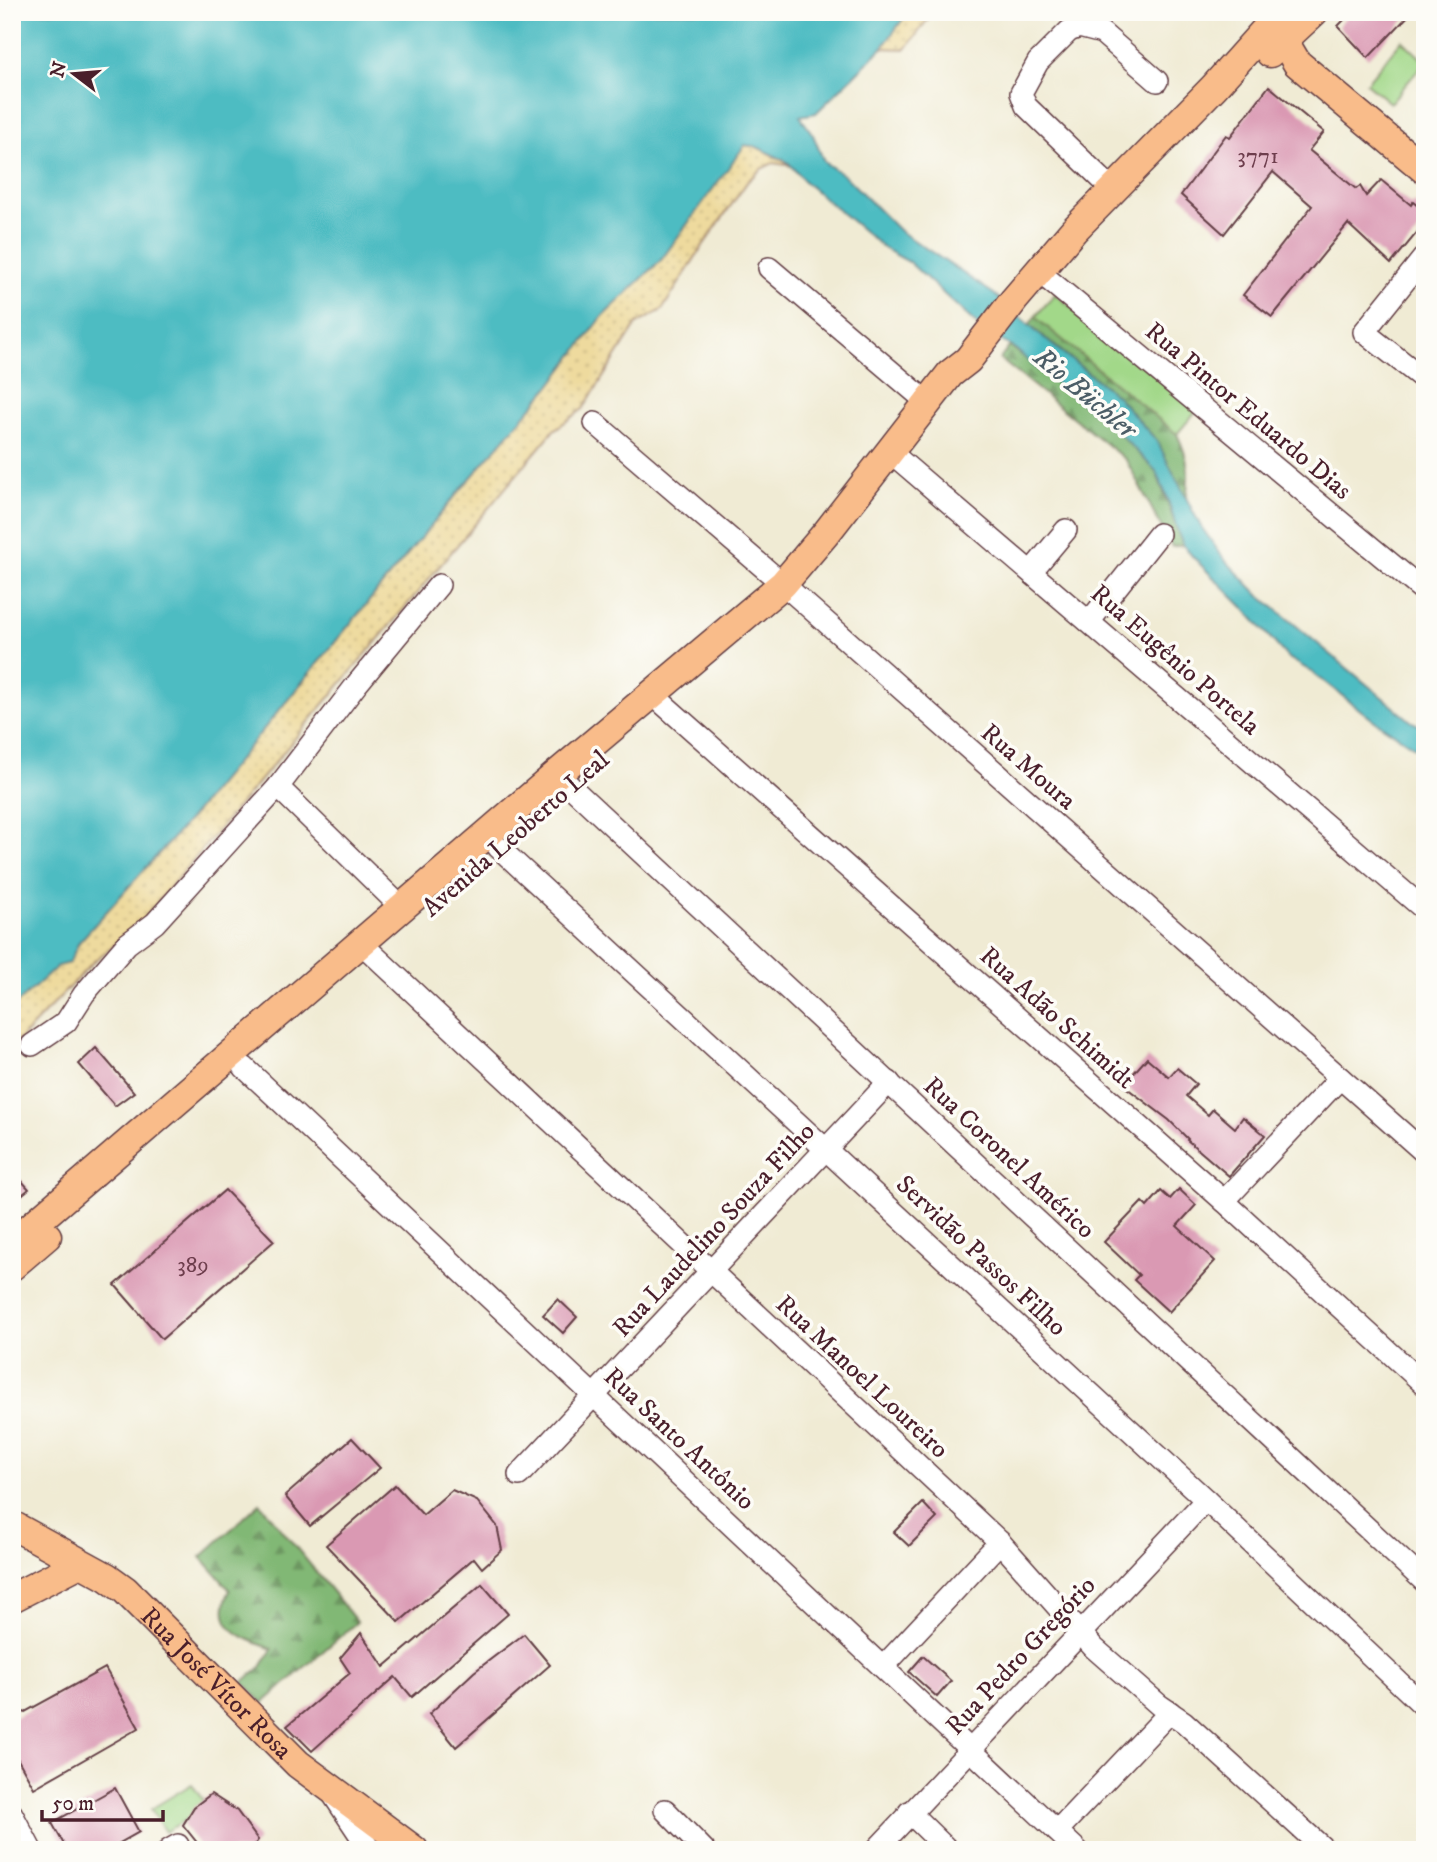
<svg xmlns="http://www.w3.org/2000/svg" width="1437" height="1862" viewBox="0 0 1437 1862" font-family="'IM FELL DW Pica',serif">
<style>
.forest{fill:url(#forest-firs);stroke:#666c50;stroke-width:2}
.sand{fill:url(#sand-dots);stroke:#9c7c64;stroke-width:2}
.green{fill:#a2d889;stroke:#767c5a;stroke-width:2}
.water{fill:#4ebcc2;stroke:#4c6e76;stroke-width:2}
.building{fill:#da99b3}
.lines{fill:none;stroke-linecap:round;stroke-linejoin:round}
.minor-casing{stroke:#633e44;stroke-width:24}
.major-casing{stroke:#633e44;stroke-width:31}
.minor{stroke:#fff;stroke-width:21}
.major{stroke:#f9bc8a;stroke-width:28}
.labels{text-anchor:middle;stroke-width:7;stroke-linejoin:round;paint-order:stroke}
.number-label{font-size:23px;fill:#6e3e4d}
.street-label{font-size:26px;fill:#4a1f2b;stroke:#fdfcf7}
.water-label{font-size:28px;font-style:italic;fill:#4c5e67;stroke:#fdfcf7}
</style>
<defs>
<pattern id="forest-firs" width="22" height="20" patternUnits="userSpaceOnUse" patternTransform="scale(1.75)"><rect width="22" height="20" fill="#81b875"/><path d="M5 1l3.5 6h-7zM16 11l3.5 6h-7z" fill="#6c9560"/></pattern>
<pattern id="sand-dots" width="8" height="8" patternUnits="userSpaceOnUse" patternTransform="scale(1.75)"><rect width="8" height="8" fill="#eeda9e"/><path d="M2 2h.1M6 6h.1" fill="none" stroke="#cebb88" stroke-width="1.8" stroke-linecap="round"/></pattern>
</defs>
<rect width="100%" height="100%" fill="#fdfcf7"/>
<filter id="ink" filterUnits="userSpaceOnUse"><feTurbulence type="fractalNoise" baseFrequency=".0143" numOctaves="2"/><feDisplacementMap in="SourceGraphic" scale="14" xChannelSelector="R" yChannelSelector="G"/><feConvolveMatrix kernelMatrix="1 2 1 2 8 2 1 2 1" color-interpolation-filters="sRGB"/></filter>
<filter id="wash" filterUnits="userSpaceOnUse"><feTurbulence type="fractalNoise" baseFrequency=".00686" numOctaves="4" result="noise"/><feDisplacementMap in="SourceGraphic" scale="28" xChannelSelector="R" yChannelSelector="G"/><feGaussianBlur stdDeviation="1.57" result="paint"/><feColorMatrix in="noise" values="0 0 0 0 0 0 0 0 0 0 0 0 0 0 0 0 0 1.4 0 .05"/><feComposite in="paint" operator="in"/></filter>
<g filter="url(#wash)">
<rect width="100%" height="100%" fill="#f0ebd4"/>
<g class="forest">
<path d="M1035,317L1177,434C1189,459 1190,473 1186,499L1157,441L1117,396L1029,325Z"/>
<polygon points="1010,346 1110,424 1156,471 1183,545 1172,547 1126,460 1000,359"/>
<path d="M260,1503L357,1622L263,1703L243,1682L261,1667L272,1649C241,1637 212,1628 230,1590L201,1557Z"/>
</g>
<g class="sand">
<polygon points="908,12 933,12 906,49 882,48"/>
<polygon points="744,145 757,147 793,166 773,163 761,169 748,181 700,250 662,310 637,324 583,409 554,430 135,929 94,961 12,1048 12,1008 58,965 69,963 79,942 188,821 456,495 549,387 603,316 661,260"/>
</g>
<g class="green">
<polygon points="1402,40 1425,62 1390,103 1366,83"/>
<polygon points="1055,294 1198,409 1177,434 1035,317"/>
<polygon points="192,1784 207,1807 165,1832 151,1809"/>
</g>
<polygon class="water" points="12,12 908,12 882,48 816,113 800,116 813,135 824,162 845,176 900,231 994,294 1039,334 1117,396 1157,441 1200,525 1224,559 1258,594 1412,722 1425,728 1425,754 1372,719 1312,672 1287,657 1247,611 1193,557 1183,545 1178,533 1167,497 1156,471 1110,424 1031,364 1016,349 984,331 909,262 885,249 804,181 788,162 757,147 745,145 661,260 603,316 549,387 456,495 188,821 79,942 69,963 58,966 12,1008"/>
<g id="blocks">
<g class="building">
<polygon points="1352,12 1412,12 1368,58 1338,26"/>
<polygon points="1269,86 1324,132 1309,150 1356,189 1360,186 1366,196 1381,180 1411,205 1413,202 1425,212 1425,223 1391,264 1348,224 1272,317 1243,295 1312,206 1273,172 1224,234 1181,195 1226,135 1230,137"/>
<polygon points="96,1048 134,1092 115,1106 79,1064"/>
<polygon points="1147,1058 1169,1077 1177,1068 1196,1084 1186,1096 1208,1115 1213,1109 1235,1128 1243,1117 1265,1135 1229,1176 1187,1140 1188,1139 1169,1120 1123,1085"/>
<polygon points="12,1170 29,1189 12,1203"/>
<polygon points="1179,1189 1196,1205 1177,1226 1215,1261 1169,1312 1134,1280 1139,1275 1104,1242 1142,1202 1147,1207 1161,1191 1170,1199"/>
<polygon points="225,1190 274,1241 162,1339 115,1285"/>
<polygon points="558,1299 577,1317 563,1333 543,1315"/>
<polygon points="352,1438 380,1468 310,1526 285,1496"/>
<polygon points="395,1485 423,1515 452,1490 477,1501 497,1526 502,1550 482,1568 474,1558 399,1622 326,1545"/>
<polygon points="923,1503 937,1518 909,1546 894,1532"/>
<polygon points="482,1584 508,1614 412,1697 395,1677 312,1751 287,1726 350,1673 340,1658 361,1633 384,1667"/>
<polygon points="524,1634 550,1665 456,1747 429,1714 474,1672"/>
<polygon points="923,1656 951,1681 937,1697 909,1672"/>
<polygon points="105,1668 139,1728 34,1788 12,1749 12,1719"/>
<polygon points="115,1788 139,1832 107,1850 67,1850 52,1823"/>
<polygon points="211,1794 237,1811 258,1840 251,1850 203,1850 183,1825 194,1807"/>
</g>
</g>
</g>
<g filter="url(#ink)">
<use href="#blocks" fill-opacity="0" stroke="#633e44" stroke-width="2"/>
<g class="lines">
<g class="minor-casing">
<g id="minor">
<polyline points="1112,189 1026,106 1021,93 1038,62 1069,31 1079,27 1102,33 1157,81"/>
<polyline points="1425,256 1364,332 1425,380"/>
<polyline points="769,268 927,402"/>
<polyline points="1038,271 1425,592"/>
<polyline points="595,423 783,584 1425,1153"/>
<polyline points="889,451 1425,910"/>
<polyline points="1031,572 1066,530"/>
<polyline points="1089,622 1159,534"/>
<polyline points="652,694 1224,1201 1425,1385"/>
<polyline points="557,774 1425,1582"/>
<polyline points="278,787 402,908"/>
<polyline points="498,847 1206,1500 1425,1707"/>
<polyline points="361,943 1000,1542 1094,1648 1159,1705 1184,1722 1325,1850"/>
<polyline points="32,1045 66,1022 84,994 127,944 155,923 278,787 357,684 439,585"/>
<polyline points="244,1067 1077,1850"/>
<polyline points="1224,1201 1340,1078"/>
<polyline points="519,1475 889,1082"/>
<polyline points="883,1667 1000,1542"/>
<polyline points="334,1796 370,1850"/>
<polyline points="665,1810 704,1850"/>
<polyline points="909,1812 948,1850"/>
<polyline points="12,1814 31,1850"/>
<polyline points="1057,1831 1170,1712"/>
<polyline points="169,1850 178,1845"/>
<polyline points="876,1850 1206,1500"/>
</g>
</g>
<g class="major-casing">
<g id="major">
<polyline points="1269,23 1284,41 1297,63 1425,170"/>
<polyline points="1270,53 1314,12"/>
<polyline points="12,1243 557,774 783,584 827,532 950,374 968,360 1014,300 1074,230 1214,87 1281,12"/>
<polyline points="12,1266 47,1236"/>
<path id="s1" d="M12,1525L107,1577L125,1590L298,1764L414,1850"/>
<polyline points="12,1598 80,1563"/>
</g>
</g>
<use href="#minor" class="minor"/>
<use href="#major" class="major"/>
</g>
</g>
<g class="labels">
<g class="number-label">
<text x="1258" y="163">3771</text>
<text x="193" y="1272">389</text>
</g>
<g class="street-label">
<text transform="translate(1249 410) rotate(40)" y="9">Rua Pintor Eduardo Dias</text>
<text transform="translate(1176 659) rotate(41)" y="9">Rua Eugênio Portela</text>
<text transform="translate(1029 766) rotate(41)" y="9">Rua Moura</text>
<text transform="translate(515 833) rotate(-41)" y="9">Avenida Leoberto Leal</text>
<text transform="translate(1058 1017) rotate(42)" y="9">Rua Adão Schimidt</text>
<text transform="translate(1010 1157) rotate(43)" y="9">Rua Coronel Américo</text>
<text transform="translate(713 1229) rotate(-47)" y="9">Rua Laudelino Souza Filho</text>
<text transform="translate(982 1255) rotate(43)" y="9">Servidão Passos Filho</text>
<text transform="translate(863 1376) rotate(43)" y="9">Rua Manoel Loureiro</text>
<text transform="translate(680 1438) rotate(43)" y="9">Rua Santo Antônio</text>
<text transform="translate(1020 1655) rotate(-47)" y="9">Rua Pedro Gregório</text>
<text dy="9" stroke="none"><textPath href="#s1" startOffset="261">Rua José Vítor Rosa</textPath></text>
</g>
<g class="water-label">
<text transform="translate(1086 392) rotate(40)" y="10">Rio Büchler</text>
</g>
</g>
<rect width="1437" height="1862" fill="none" stroke="#fdfcf7" stroke-width="42"/>
<g transform="translate(74 74) rotate(286)" stroke="#fdfcf7" stroke-width="5" paint-order="stroke">
<path d="M0-5L12 26L0 18L-12 26Z" fill="#4a1f2b"/>
<text y="-10" font-size="19" font-weight="bold" text-anchor="middle" fill="#4a1f2b">N</text>
</g>
<path d="M42 1810v10h121v-10" fill="none" stroke="#4a1f2b" stroke-width="3.5"/>
<text x="52" y="1810" font-size="21" fill="#4a1f2b" stroke="#fdfcf7" stroke-width="5" paint-order="stroke">50 m</text>
</svg>
